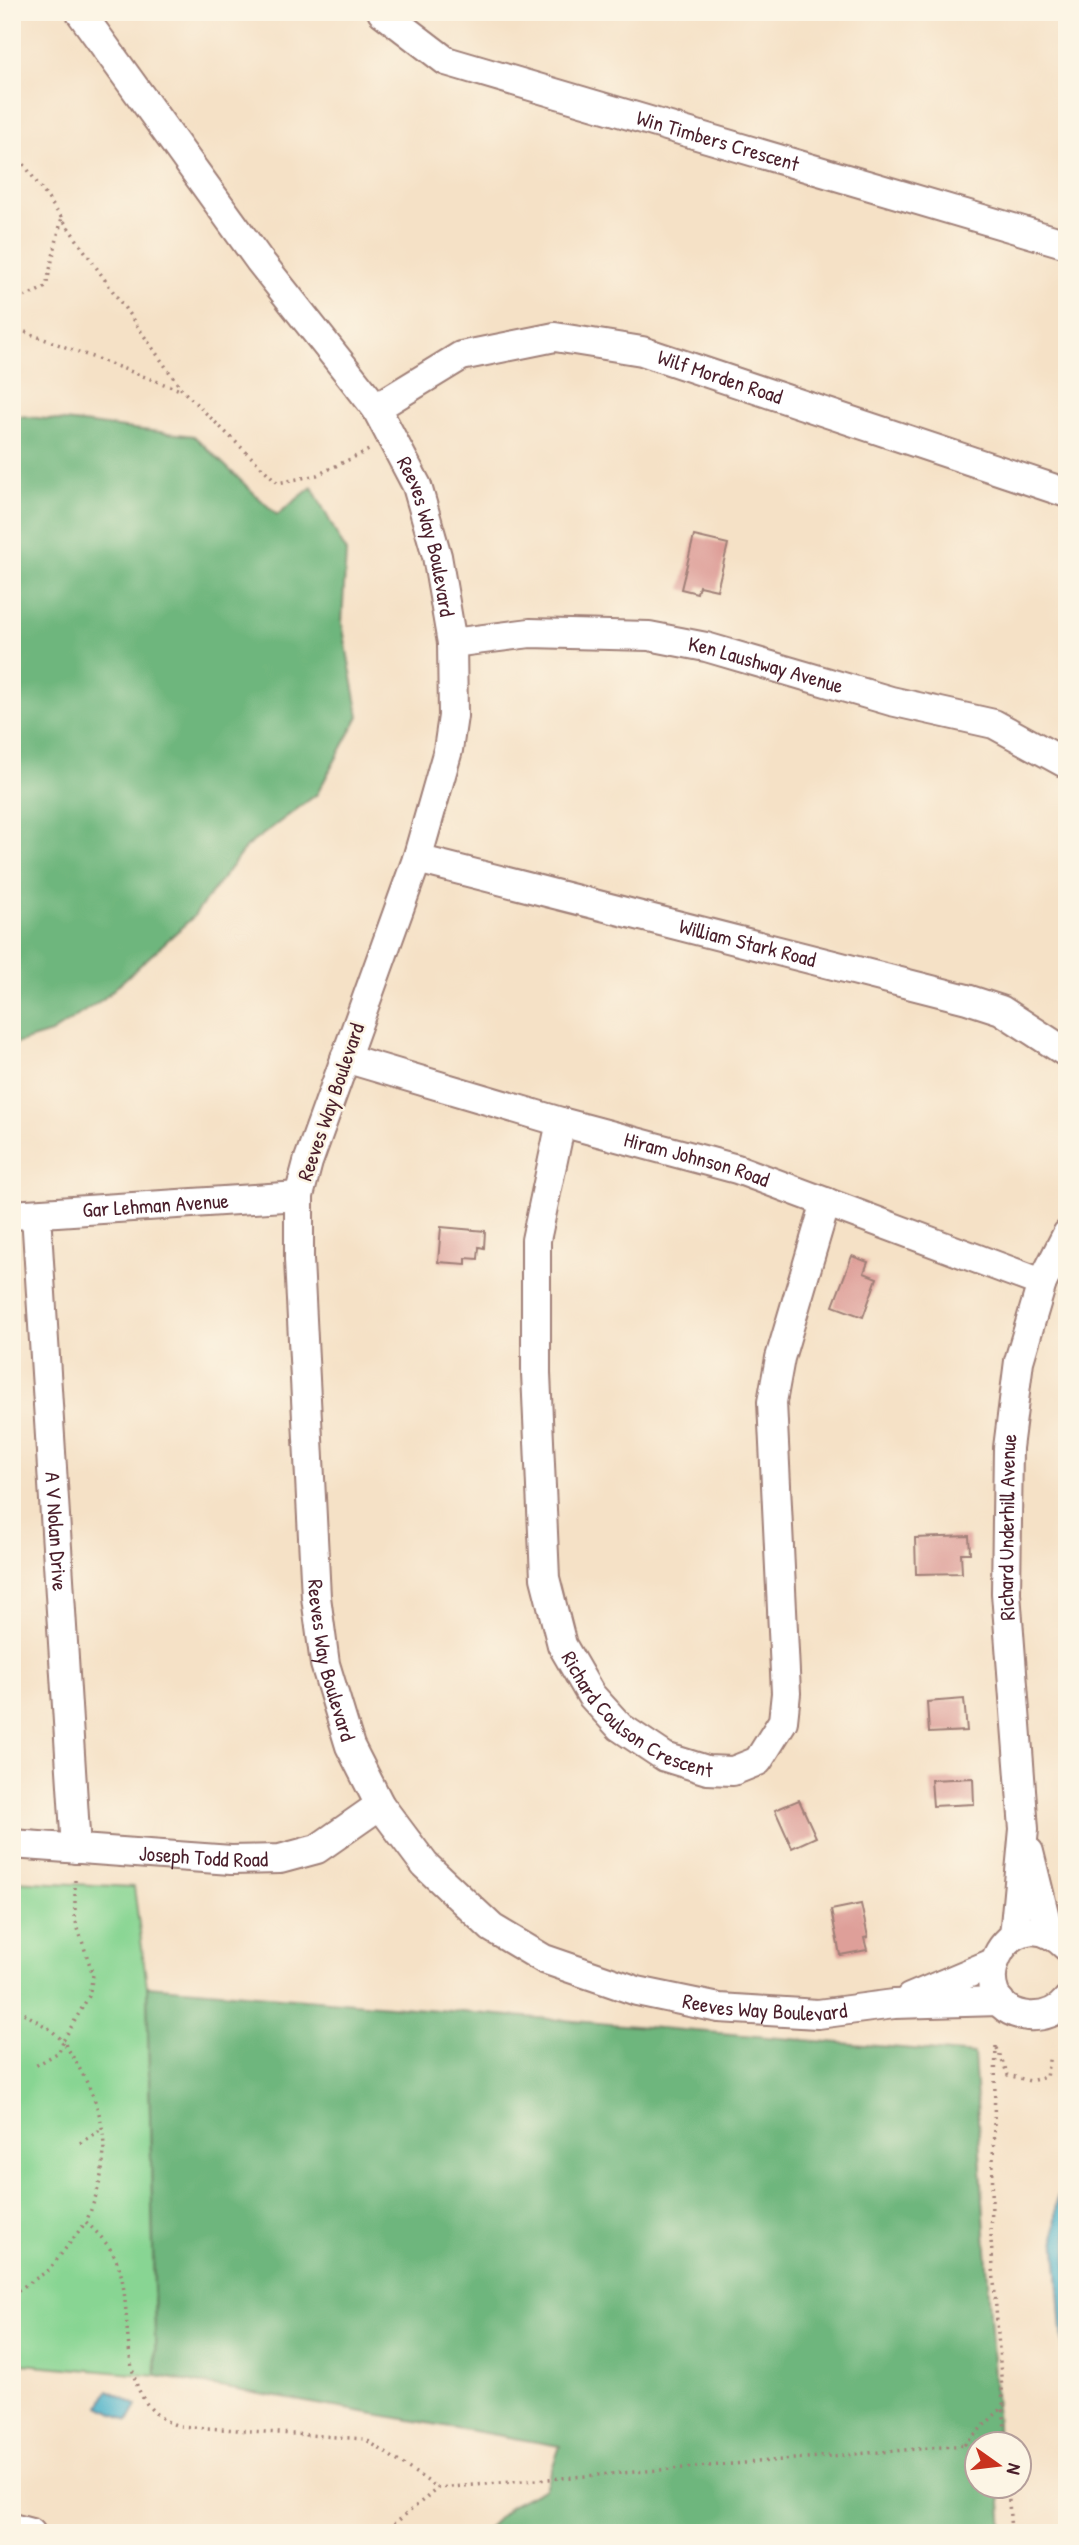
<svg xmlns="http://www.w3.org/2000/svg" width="1079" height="2545" viewBox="0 0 1079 2545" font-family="'Patrick Hand',sans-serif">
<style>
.green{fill:#88d593;stroke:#697a5f;stroke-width:2}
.forest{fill:#6eb67d;stroke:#5c6a54;stroke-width:2}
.water{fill:#4ab1c9;stroke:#4a687a;stroke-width:2}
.building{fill:#de9f99}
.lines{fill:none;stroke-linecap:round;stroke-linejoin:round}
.minor-casing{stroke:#a08078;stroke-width:32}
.path{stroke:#a08078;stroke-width:3.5;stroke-dasharray:2 5;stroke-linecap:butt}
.minor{stroke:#fff;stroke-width:28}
.labels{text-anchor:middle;stroke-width:5;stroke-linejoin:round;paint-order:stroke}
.street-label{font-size:21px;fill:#4a1f2b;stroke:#fcf5e5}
</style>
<rect width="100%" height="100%" fill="#fcf5e5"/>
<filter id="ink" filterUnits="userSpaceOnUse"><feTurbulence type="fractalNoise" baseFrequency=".0143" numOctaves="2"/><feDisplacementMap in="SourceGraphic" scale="14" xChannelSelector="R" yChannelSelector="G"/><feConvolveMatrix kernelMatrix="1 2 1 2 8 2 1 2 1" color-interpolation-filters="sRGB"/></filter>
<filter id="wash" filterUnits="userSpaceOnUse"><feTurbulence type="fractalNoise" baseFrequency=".00686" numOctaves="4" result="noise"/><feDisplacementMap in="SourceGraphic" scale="28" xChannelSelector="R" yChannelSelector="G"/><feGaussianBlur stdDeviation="1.57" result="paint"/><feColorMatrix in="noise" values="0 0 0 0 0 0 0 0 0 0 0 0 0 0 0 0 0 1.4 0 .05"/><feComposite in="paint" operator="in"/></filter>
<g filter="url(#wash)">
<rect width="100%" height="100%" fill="#f5e1c6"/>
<polygon class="green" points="12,1881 134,1887 147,1986 156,2376 12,2363"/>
<g class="forest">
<polygon points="12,415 194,436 277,515 312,487 346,552 342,623 359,716 317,794 246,847 193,917 103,999 51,1033 12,1045"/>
<polygon points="147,1986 974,2054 998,2443 978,2444 978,2486 1000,2486 1003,2533 482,2533 510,2506 545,2488 560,2446 156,2376"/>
</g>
<g class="water">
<polygon points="1067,2174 1067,2401 1055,2233 1057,2199"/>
<polygon points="108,2390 137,2405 128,2421 100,2406"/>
</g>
<g id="blocks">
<g class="building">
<polygon points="694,536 728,544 717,590 699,586 697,593 681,589"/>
<polygon points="441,1227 485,1231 484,1248 479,1247 478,1259 466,1258 466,1264 438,1262"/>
<polygon points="852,1256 868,1262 864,1273 877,1278 863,1317 833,1306"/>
<polygon points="969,1536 970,1553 961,1553 962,1573 916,1574 915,1538"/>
<polygon points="964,1699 967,1731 929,1733 927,1702"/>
<polygon points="973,1778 974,1804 933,1806 931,1780"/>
<polygon points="799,1800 816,1837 792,1848 775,1810"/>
<polygon points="861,1904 868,1937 864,1938 867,1950 840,1955 831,1910"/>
</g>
</g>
</g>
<g filter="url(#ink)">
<use href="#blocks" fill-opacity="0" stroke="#a08078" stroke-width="2"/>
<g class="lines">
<g class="minor-casing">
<g id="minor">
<path id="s1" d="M80,12L259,260L376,408L417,486L437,556L452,643L453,716L448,750L417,859L308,1162L299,1196V1260L316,1597L325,1664L350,1746L380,1805L425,1865L492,1928L544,1959L637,1991L719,2008L818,2014L894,2004L1000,2001"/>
<path id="s2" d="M382,12L446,61L1067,244"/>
<path id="s3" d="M376,408L461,356L555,337L642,351L1067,493"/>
<path id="s4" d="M452,643L530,633L649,636L706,647L891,701L994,724L1067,764"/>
<path id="s5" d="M417,859L967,999L1001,1010L1067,1053"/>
<path id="s6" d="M345,1058L561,1122L737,1169L1042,1283"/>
<path id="s7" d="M561,1122L536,1240V1373L545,1578L562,1645L591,1695L620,1727L665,1757L707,1770L733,1771L758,1761L783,1721L786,1693L772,1402L780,1358L826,1202"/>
<path id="s8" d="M36,1214L76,1849"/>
<path id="s9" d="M12,1215L299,1196"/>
<path id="s10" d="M12,1844L231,1860L280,1859L317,1849L380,1805"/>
<polyline points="1029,1852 1049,1934"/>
<path id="s11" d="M1014,1936L1024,1829L1006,1593L1008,1448L1019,1361L1042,1283L1067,1234"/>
<path d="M1067,1947C1006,1887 955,2008 1028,2016C1043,2017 1058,2012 1067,2000"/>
<polyline points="910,1998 993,1963"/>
<polyline points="12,2528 31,2533"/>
</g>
</g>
<g class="path">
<polyline points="12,147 182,390 278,483 317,475 371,449"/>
<polyline points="12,303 46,287 62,217"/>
<polyline points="12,327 180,390"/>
<path d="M75,1880V1919L93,1975L89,1996L63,2041C105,2107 118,2147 86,2222C102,2237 116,2252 121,2274C133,2324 116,2407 179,2426L365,2439L438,2488"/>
<polyline points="12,2006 50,2029 63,2041 59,2052 35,2066"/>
<polyline points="996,2046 991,2240 1006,2444"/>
<polyline points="997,2048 1008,2075 1030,2081 1046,2077 1050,2055"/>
<polyline points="80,2143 103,2128"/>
<polyline points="12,2294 49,2270 86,2222"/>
<polyline points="978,2452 965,2444 1005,2405"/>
<polyline points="1008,2486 1011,2533"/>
<polyline points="383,2533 438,2488 966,2445"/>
</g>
<use href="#minor" class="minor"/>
</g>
</g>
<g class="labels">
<g class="street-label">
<text dy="7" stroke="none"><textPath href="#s2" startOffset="364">Win Timbers Crescent</textPath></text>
<text dy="7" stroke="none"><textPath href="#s3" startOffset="366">Wilf Morden Road</textPath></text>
<text dy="7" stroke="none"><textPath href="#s1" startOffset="634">Reeves Way Boulevard</textPath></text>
<text dy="7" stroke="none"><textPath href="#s4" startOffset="318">Ken Laushway Avenue</textPath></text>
<text dy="7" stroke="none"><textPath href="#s5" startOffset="341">William Stark Road</textPath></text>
<text transform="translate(331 1102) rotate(-71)" y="7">Reeves Way Boulevard</text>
<text dy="7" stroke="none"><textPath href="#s6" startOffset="366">Hiram Johnson Road</textPath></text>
<text dy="7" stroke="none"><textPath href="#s9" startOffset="144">Gar Lehman Avenue</textPath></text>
<text dy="7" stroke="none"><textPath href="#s11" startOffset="410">Richard Underhill Avenue</textPath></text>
<text dy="7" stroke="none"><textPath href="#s8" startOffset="318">A V Nolan Drive</textPath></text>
<text dy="7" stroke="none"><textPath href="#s1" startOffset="1788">Reeves Way Boulevard</textPath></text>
<text dy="7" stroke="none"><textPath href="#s7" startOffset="635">Richard Coulson Crescent</textPath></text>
<text dy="7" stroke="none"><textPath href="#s10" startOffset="192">Joseph Todd Road</textPath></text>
<text dy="7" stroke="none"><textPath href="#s1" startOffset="2398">Reeves Way Boulevard</textPath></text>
</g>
</g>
<rect width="1079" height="2545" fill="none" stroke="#fcf5e5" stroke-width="42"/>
<g transform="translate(998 2465) rotate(104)"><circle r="33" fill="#fcf5e5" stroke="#b59f9b" stroke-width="2"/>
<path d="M0-5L12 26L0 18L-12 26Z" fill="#c8321e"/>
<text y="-10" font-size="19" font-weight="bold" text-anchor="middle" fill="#4a1f2b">N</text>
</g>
</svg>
